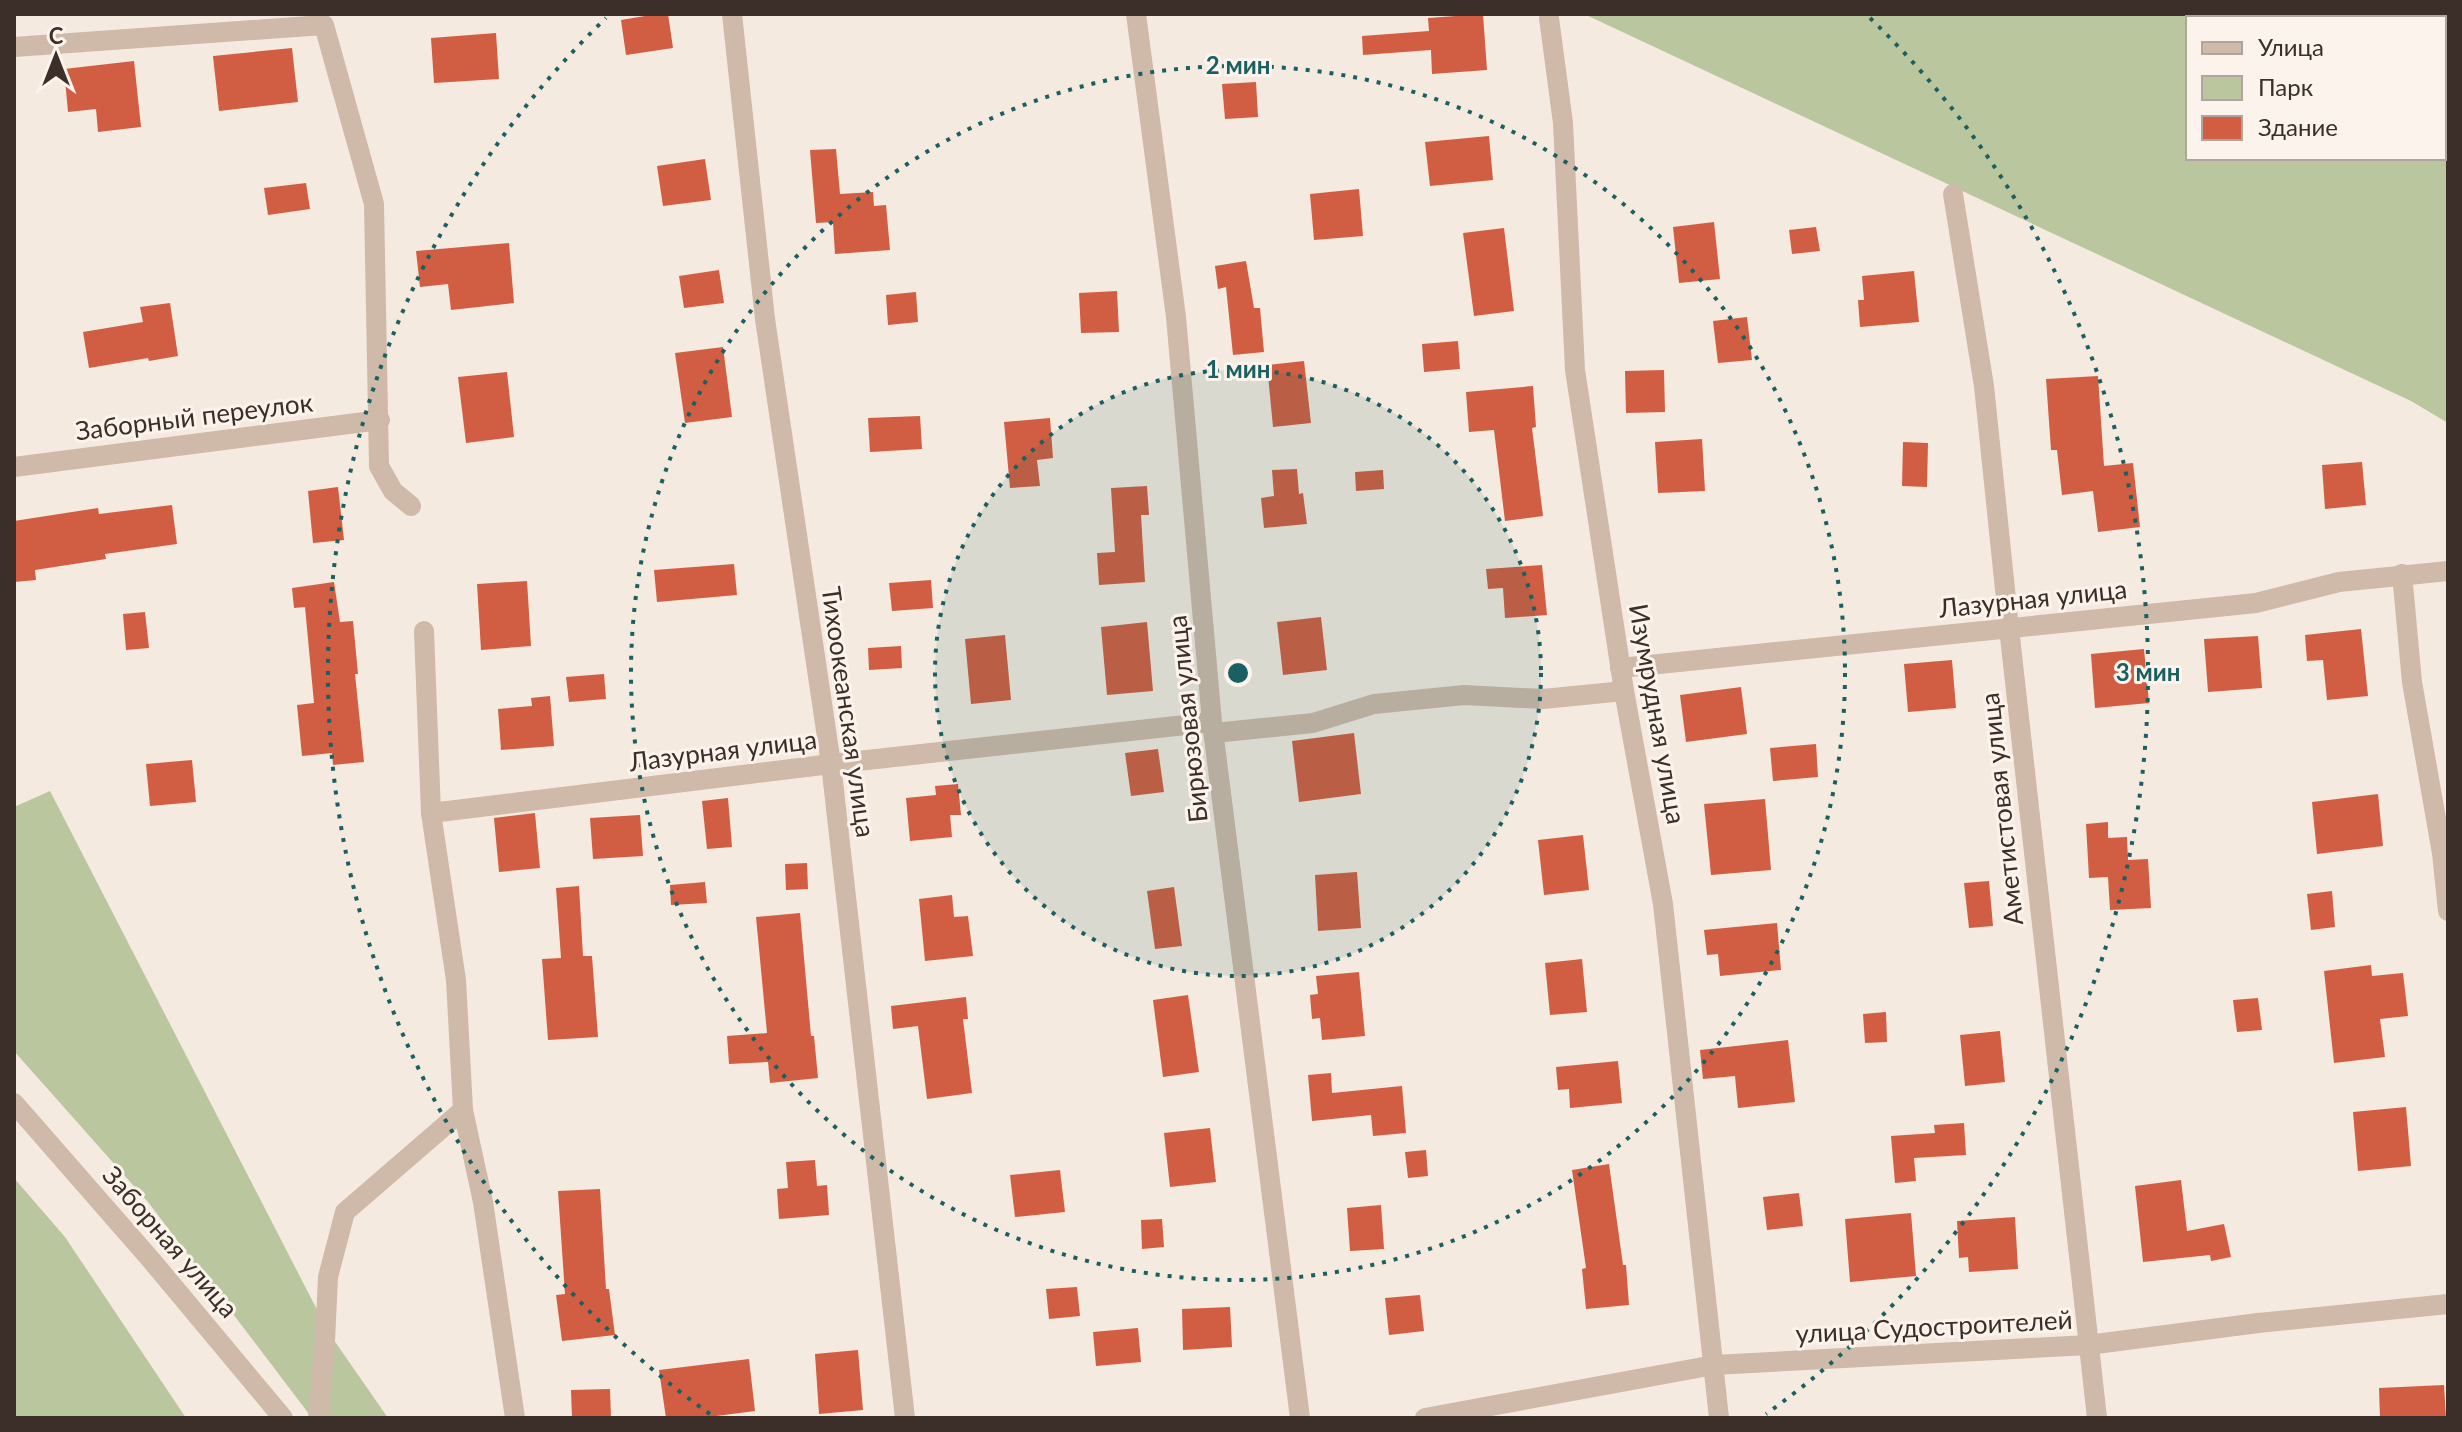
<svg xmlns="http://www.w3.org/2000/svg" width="2462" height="1432" viewBox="0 0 2462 1432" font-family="Lato,sans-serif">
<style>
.green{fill:#bac69d;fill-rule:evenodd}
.building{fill:#d15e42}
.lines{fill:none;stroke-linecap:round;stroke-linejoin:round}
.minor{stroke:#cfb9a9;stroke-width:20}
.ring{fill:none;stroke:#1a6062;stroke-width:4;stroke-dasharray:4 8}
.labels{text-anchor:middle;stroke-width:6;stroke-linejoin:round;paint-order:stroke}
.street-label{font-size:26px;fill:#3c2f2a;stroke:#fcf4ec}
.centre{fill:#1a6062;stroke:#fcf4ec;stroke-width:4}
.ring-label{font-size:24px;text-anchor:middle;font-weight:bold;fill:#1a6062;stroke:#fcf4ec;stroke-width:6;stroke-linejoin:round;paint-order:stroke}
</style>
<rect width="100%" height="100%" fill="#f5eadf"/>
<g class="green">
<path d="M1584,14H2448V423L2411,401ZM2188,18H2444V158H2188Z"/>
<polygon points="50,791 329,1333 388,1418 312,1418 148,1202 14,1051 14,807"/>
<polygon points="14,1178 65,1237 186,1418 14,1418"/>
</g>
<g class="building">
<polygon points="657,14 668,14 673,48 626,55 621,20"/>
<polygon points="1483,14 1487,70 1432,74 1431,50 1363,55 1362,36 1429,31 1428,18"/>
<polygon points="496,33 499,79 434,83 431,38"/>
<polygon points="292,48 298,102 219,111 213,56"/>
<polygon points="134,61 141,127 98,132 96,109 68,112 64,69"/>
<polygon points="1256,82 1258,117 1225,119 1222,84"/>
<polygon points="1489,136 1493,180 1430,186 1425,142"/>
<polygon points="836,149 840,194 873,192 874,206 886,205 890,250 835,254 833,222 816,223 810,150"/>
<polygon points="705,159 711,200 663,206 657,166"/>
<polygon points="306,183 310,209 268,215 264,188"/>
<polygon points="1359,189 1363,236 1314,240 1310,194"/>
<polygon points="1714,222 1720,279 1679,283 1673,227"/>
<polygon points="1816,227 1820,251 1792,254 1789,230"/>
<polygon points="1504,228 1514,311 1474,316 1463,233"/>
<polygon points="509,243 514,303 451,310 448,284 420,287 416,251"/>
<polygon points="1246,261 1254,308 1260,308 1264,352 1233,355 1226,287 1218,289 1215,266"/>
<polygon points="719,270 724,303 684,308 679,276"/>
<polygon points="1914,271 1919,322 1860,327 1858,300 1864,300 1862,276"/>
<polygon points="1117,291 1119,332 1081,333 1079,293"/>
<polygon points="916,292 918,322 888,325 886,295"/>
<polygon points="170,303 178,356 149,361 148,358 89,368 83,332 143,322 140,307"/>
<polygon points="1747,317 1752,360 1718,363 1713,321"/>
<polygon points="1458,341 1460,369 1424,372 1422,344"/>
<polygon points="723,347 732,417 685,423 675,353"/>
<polygon points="1304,361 1311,423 1273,427 1267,365"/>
<polygon points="1664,370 1665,412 1626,413 1625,371"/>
<polygon points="507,372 514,437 466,443 458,377"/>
<polygon points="2098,376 2104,466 2133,463 2140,527 2098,532 2093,491 2062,495 2057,450 2051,450 2046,379"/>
<polygon points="1533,386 1536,427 1532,428 1543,516 1505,521 1494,430 1469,432 1466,392"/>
<polygon points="920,416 922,449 870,452 868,418"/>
<polygon points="1050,418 1053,458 1037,460 1040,486 1010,488 1004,422"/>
<polygon points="1702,439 1705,491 1658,493 1655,442"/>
<polygon points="1903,442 1928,443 1927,487 1902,486"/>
<polygon points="2362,462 2366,505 2325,509 2322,465"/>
<polygon points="1297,469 1299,494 1303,493 1307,524 1264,528 1261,498 1274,496 1272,470"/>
<polygon points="1383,470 1384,489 1356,491 1355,472"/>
<polygon points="1147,486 1149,515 1141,515 1145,582 1099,585 1097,553 1115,552 1111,488"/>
<polygon points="338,487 344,540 313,543 308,491"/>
<polygon points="172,505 177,544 105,554 106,559 35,570 36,580 14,582 14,521 98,508 99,514"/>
<polygon points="734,564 737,595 657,602 654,570"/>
<polygon points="1542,565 1547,615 1505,618 1503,588 1488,589 1486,569"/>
<polygon points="931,580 933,608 892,611 889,583"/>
<polygon points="527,581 531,646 481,650 477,584"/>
<polygon points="334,582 340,622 353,621 358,674 355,674 364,762 333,765 332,753 302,756 297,705 314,703 305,607 294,608 292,588"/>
<polygon points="145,612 149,648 126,650 123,614"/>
<polygon points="1321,617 1327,670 1283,675 1277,622"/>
<polygon points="1147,622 1153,691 1107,695 1101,627"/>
<polygon points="2361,629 2368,696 2327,700 2323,660 2307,661 2305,635"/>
<polygon points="1005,635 1011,700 971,704 965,639"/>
<polygon points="2258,636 2262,688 2208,692 2204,639"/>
<polygon points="901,646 902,668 869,670 868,648"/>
<polygon points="2144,649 2149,703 2095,708 2091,654"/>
<polygon points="1952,660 1956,708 1908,712 1904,664"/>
<polygon points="604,674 606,699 569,702 566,677"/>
<polygon points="1741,687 1747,734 1686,742 1680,695"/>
<polygon points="550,696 554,746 501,750 498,709 532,706 531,698"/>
<polygon points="1354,733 1361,794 1299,802 1292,741"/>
<polygon points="1816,744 1818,777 1773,781 1770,748"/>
<polygon points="1158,749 1164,792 1131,796 1125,753"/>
<polygon points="192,760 196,802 150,806 146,764"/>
<polygon points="958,784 961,815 950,815 952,837 910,841 906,798 936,795 935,786"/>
<polygon points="2378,794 2383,846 2317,854 2312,802"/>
<polygon points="728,798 732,847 707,849 702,801"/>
<polygon points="1765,799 1771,870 1711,875 1704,804"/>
<polygon points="535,813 540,868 499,872 494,818"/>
<polygon points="640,815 643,856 593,859 590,818"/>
<polygon points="2108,822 2108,838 2127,837 2128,860 2148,859 2151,908 2110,910 2108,877 2089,878 2086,824"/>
<polygon points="1583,835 1589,890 1544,895 1538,840"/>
<polygon points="807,863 808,889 786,890 785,864"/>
<polygon points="1357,872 1361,928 1318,931 1315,875"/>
<polygon points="1989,881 1993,926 1969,928 1964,883"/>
<polygon points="705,882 707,903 671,905 670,885"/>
<polygon points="579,886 583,956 592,956 598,1037 548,1040 542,959 561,958 556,888"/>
<polygon points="1174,887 1182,946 1155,949 1147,891"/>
<polygon points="2332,891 2335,927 2311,930 2307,894"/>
<polygon points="952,895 954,917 968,916 973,956 925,961 919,899"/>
<polygon points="800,913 811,1036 814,1036 818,1078 770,1083 768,1062 729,1064 727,1036 767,1033 756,917"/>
<polygon points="1777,923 1781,970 1720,976 1718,954 1707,955 1704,930"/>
<polygon points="1582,959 1587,1012 1550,1015 1545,963"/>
<polygon points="2371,965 2372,976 2403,973 2408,1016 2380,1019 2385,1057 2334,1063 2324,971"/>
<polygon points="1359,972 1365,1036 1322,1040 1320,1018 1312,1019 1310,995 1318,994 1316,976"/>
<polygon points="1188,995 1199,1072 1163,1077 1153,1000"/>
<polygon points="966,997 968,1019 963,1019 972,1093 927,1099 918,1026 893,1029 891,1006"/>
<polygon points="2258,998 2262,1030 2237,1032 2233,1000"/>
<polygon points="1886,1012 1887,1042 1865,1043 1863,1014"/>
<polygon points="2000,1031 2005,1082 1965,1086 1960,1035"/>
<polygon points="1788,1040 1795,1102 1738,1108 1735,1076 1703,1079 1700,1050"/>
<polygon points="1618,1061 1622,1103 1570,1108 1569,1089 1558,1090 1556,1067"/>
<polygon points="1331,1073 1332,1093 1402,1086 1406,1133 1373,1136 1371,1115 1312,1121 1308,1075"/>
<polygon points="2406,1107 2411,1166 2358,1171 2353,1112"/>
<polygon points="1964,1123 1966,1155 1914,1158 1916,1181 1895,1183 1891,1136 1935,1133 1934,1125"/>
<polygon points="1210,1128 1216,1182 1170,1187 1164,1133"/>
<polygon points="1426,1150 1428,1176 1408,1178 1405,1152"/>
<polygon points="815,1160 817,1186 827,1185 829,1215 779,1219 777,1189 788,1188 786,1162"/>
<polygon points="1609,1164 1623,1265 1626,1265 1629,1305 1586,1309 1582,1269 1586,1268 1572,1170"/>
<polygon points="1060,1170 1065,1212 1015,1217 1010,1175"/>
<polygon points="2181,1180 2187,1231 2224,1224 2231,1257 2211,1261 2210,1255 2143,1262 2135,1186"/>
<polygon points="600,1189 606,1289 609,1289 615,1335 562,1341 556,1295 565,1294 558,1191"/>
<polygon points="1799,1193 1803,1226 1767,1230 1763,1197"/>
<polygon points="1381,1205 1384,1249 1350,1251 1347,1208"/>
<polygon points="1911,1213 1916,1276 1850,1282 1845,1219"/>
<polygon points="2015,1217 2018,1269 1969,1272 1968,1257 1959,1258 1957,1221"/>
<polygon points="1162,1219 1164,1247 1142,1249 1141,1220"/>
<polygon points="1077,1287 1080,1316 1049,1319 1046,1289"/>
<polygon points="1420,1295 1424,1331 1389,1335 1385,1298"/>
<polygon points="1230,1307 1232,1347 1183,1350 1182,1309"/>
<polygon points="1138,1328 1141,1362 1096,1366 1093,1332"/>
<polygon points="858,1350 863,1410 819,1414 815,1354"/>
<polygon points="749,1359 755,1411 701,1418 666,1418 659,1370"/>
<polygon points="2444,1385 2446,1418 2380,1418 2379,1388"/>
<polygon points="610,1389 611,1418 572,1418 571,1390"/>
</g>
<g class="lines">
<g class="minor">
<polyline points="732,14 765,319 831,764 905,1418"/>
<polyline points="1136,14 1176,317 1212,722 1300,1418"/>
<polyline points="1549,18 1563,123 1575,370 1624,691 1663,904 1719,1418"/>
<polyline points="14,47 324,25 374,204 379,466 393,491 411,506"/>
<polyline points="1953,194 1984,386 2009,628 2097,1418"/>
<polyline points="14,467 380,420"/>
<polyline points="2402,574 2412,682 2442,853 2448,911"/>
<polyline points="424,631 431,813 456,980 463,1110 483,1202 515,1418"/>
<polyline points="1620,668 2256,603 2339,582 2448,571"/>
<polyline points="1214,733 1313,723 1374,704 1464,695 1543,699 1624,691"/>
<polyline points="431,813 831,764 1212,722"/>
<polyline points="14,1103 152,1261 283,1418"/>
<polyline points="318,1418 325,1341 328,1277 345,1212 463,1110"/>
<polyline points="1425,1418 1714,1365 2088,1345 2258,1323 2448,1304"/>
</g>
</g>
<circle cx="1238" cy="673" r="303" fill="#1a6062" fill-opacity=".12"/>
<g class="ring">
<circle cx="1238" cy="673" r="303"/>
<circle cx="1238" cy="673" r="607"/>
<path d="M710 1414A910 910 0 0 1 606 18M1870 18A910 910 0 0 1 1766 1414"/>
</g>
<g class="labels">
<g class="street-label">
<text transform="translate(194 417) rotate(-7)" y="9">Заборный переулок</text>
<text transform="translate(2033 599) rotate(-6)" y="9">Лазурная улица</text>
<text transform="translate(848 712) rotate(82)" y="9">Тихоокеанская улица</text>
<text transform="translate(1657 714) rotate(80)" y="9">Изумрудная улица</text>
<text transform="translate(1188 719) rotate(-96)" y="9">Бирюзовая улица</text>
<text transform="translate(723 751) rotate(-7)" y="9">Лазурная улица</text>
<text transform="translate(2002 809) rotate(-96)" y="9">Аметистовая улица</text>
<text transform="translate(170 1242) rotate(49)" y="9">Заборная улица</text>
<text transform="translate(1934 1327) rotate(-3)" y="9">улица Судостроителей</text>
</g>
</g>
<circle cx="1238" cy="673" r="12" class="centre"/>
<g class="ring-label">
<text x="1238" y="74">2 мин</text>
<text x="1238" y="378">1 мин</text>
<text x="2148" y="681">3 мин</text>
</g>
<rect width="2462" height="1432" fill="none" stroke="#3c2f2a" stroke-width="32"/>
<rect x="2186" y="16" width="260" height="144" fill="#fcf4ec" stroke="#afa59e" stroke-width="2"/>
<rect x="2202" y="42" width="40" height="12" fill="#cfb9a9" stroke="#afa59e" stroke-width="2"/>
<text x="2258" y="56" font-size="24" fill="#3c2f2a">Улица</text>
<rect x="2202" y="76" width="40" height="24" fill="#bac69d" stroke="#afa59e" stroke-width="2"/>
<text x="2258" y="96" font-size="24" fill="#3c2f2a">Парк</text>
<rect x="2202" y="116" width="40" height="24" fill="#d15e42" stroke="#afa59e" stroke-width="2"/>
<text x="2258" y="136" font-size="24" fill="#3c2f2a">Здание</text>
<g transform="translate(56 56)" stroke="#fcf4ec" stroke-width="6" paint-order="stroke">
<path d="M0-6L14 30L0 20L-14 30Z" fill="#3c2f2a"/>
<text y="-12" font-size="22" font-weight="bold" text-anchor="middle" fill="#3c2f2a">С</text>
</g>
</svg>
